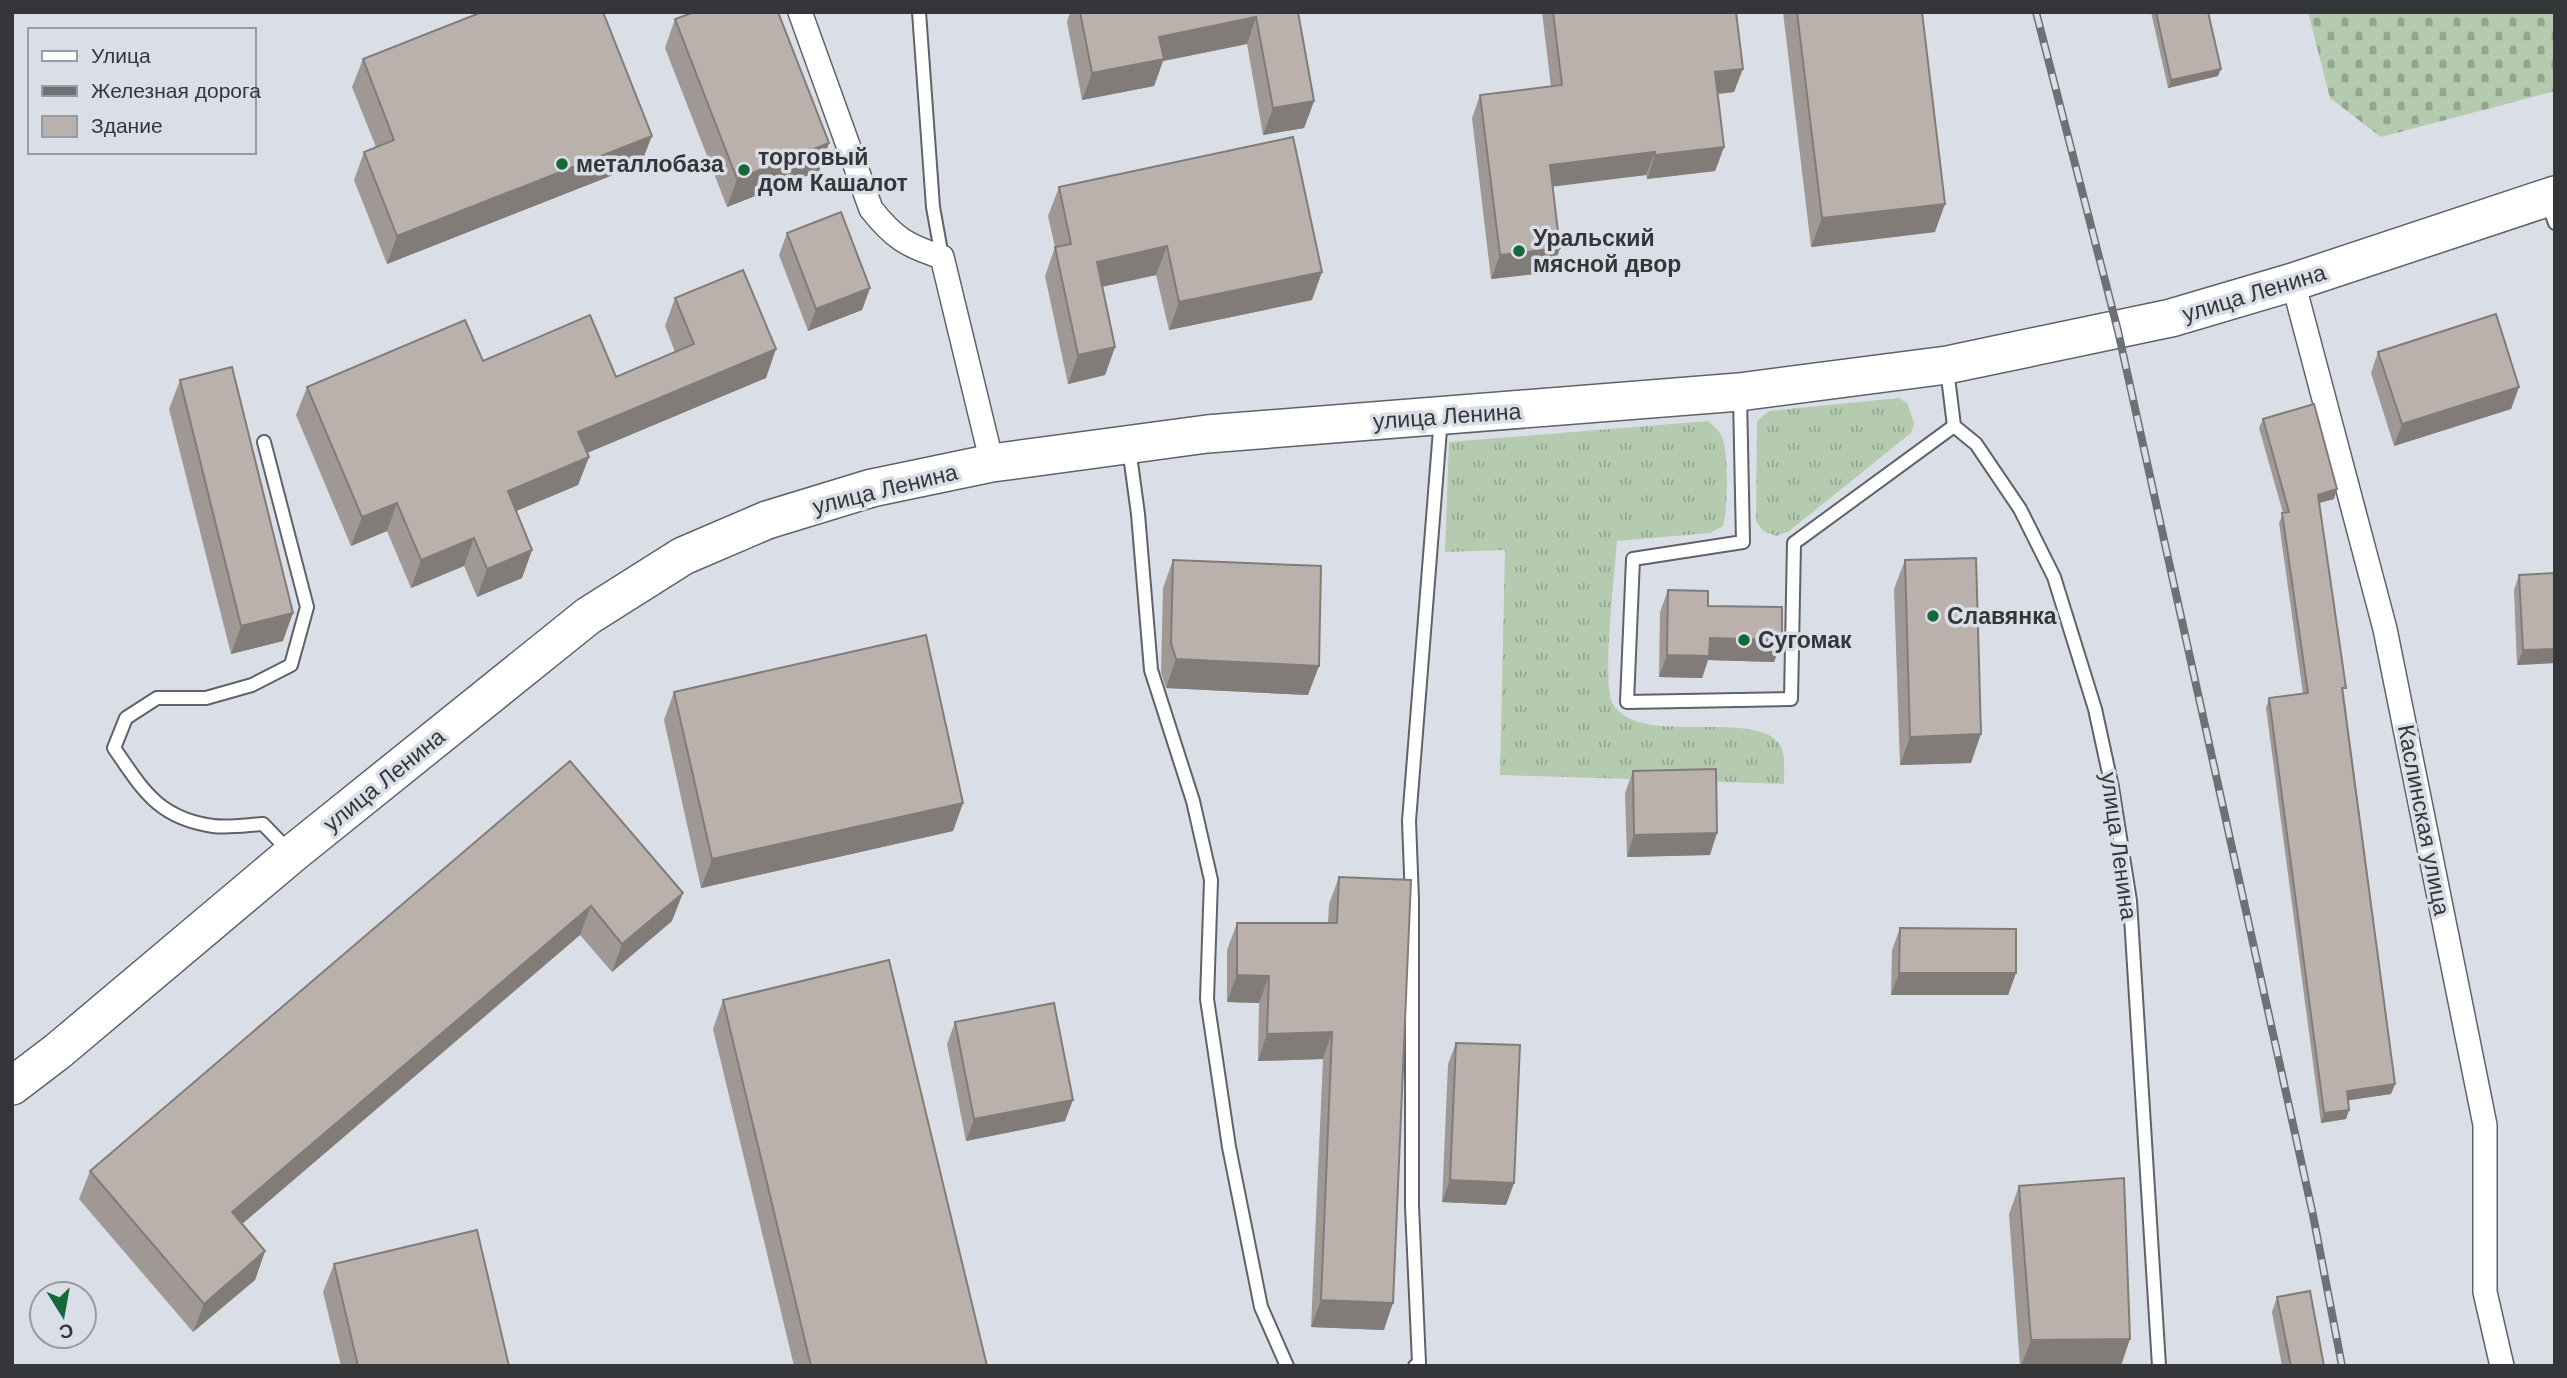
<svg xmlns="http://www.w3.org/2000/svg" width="2567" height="1378" viewBox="0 0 2567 1378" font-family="Helvetica,sans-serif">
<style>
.grass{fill:url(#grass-tufts)}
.cemetery{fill:url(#cemetery-stones)}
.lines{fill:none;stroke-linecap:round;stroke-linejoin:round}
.lane-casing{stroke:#5e6269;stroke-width:16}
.street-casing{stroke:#5e6269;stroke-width:26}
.primary-casing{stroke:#5e6269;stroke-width:40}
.lane{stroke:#fff;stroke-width:12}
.street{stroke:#fff;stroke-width:23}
.primary{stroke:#fff;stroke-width:37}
.rail-casing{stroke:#6d7075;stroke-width:8}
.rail{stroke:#dadfe7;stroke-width:5;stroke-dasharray:16;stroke-linecap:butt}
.wall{fill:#a09894}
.shaded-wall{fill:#827c78}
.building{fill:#bab1ac;stroke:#827c78;stroke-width:2}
.poi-dot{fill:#176838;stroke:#dadfe7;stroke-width:2.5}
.labels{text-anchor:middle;stroke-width:7;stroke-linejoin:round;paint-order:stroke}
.poi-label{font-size:23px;font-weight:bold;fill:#343639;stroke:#dadfe7;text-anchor:start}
.street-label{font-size:23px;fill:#343639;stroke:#dadfe7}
</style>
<defs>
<pattern id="grass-tufts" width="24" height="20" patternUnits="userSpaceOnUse" patternTransform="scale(1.75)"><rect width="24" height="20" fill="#b5cbb0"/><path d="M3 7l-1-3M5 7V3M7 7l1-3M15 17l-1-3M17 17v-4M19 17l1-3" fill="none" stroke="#94a690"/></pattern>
<pattern id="cemetery-stones" width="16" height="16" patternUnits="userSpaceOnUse" patternTransform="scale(1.75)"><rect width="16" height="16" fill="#b5cbb0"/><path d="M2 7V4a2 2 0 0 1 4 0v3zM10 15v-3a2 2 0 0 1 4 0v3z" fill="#94a690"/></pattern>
</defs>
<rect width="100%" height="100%" fill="#dadfe7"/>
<g class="grass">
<polygon points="1899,398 1908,404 1914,424 1911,433 1788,532 1776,536 1763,531 1756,521 1757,421 1769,411"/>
<path d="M1708,421C1715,427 1722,433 1724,443C1728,462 1728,508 1723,526L1710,533L1617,541C1615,571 1602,679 1612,702C1636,752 1770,702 1783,752C1785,762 1784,775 1784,784L1500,775L1505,550L1445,552L1449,442Z"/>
</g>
<polygon class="cemetery" points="2308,12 2555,12 2555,91 2381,137 2330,98"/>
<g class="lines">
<g class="lane-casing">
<g id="lane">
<polyline points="919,12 933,207 942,257"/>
<polyline points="2547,200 2555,223"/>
<polyline points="1947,369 1954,426 1976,444 2020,509 2054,577 2095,709 2112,787 2130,901 2159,1366"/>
<polyline points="1740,396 1743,542 1633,559 1627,702 1791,699 1794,543 1954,426"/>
<path d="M264,442L307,607L291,665L252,685L206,698H157L126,718L114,748C143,790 158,818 213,826C229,828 247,825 263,824L289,851"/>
<polyline points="1129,448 1138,514 1151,670 1193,801 1211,880 1207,999 1229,1147 1261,1307 1287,1366"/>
<polyline points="1415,1366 1419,1363 1412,1206 1412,900 1409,821 1441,417"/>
</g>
</g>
<g class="street-casing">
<g id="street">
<path d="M800,12L871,209C894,238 907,246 942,257L992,463"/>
<polyline points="2293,282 2385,629 2485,1125 2485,1292 2502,1366"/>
</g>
</g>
<g class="primary-casing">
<polyline id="primary" points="12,1086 58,1051 292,854 588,616 683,556 767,520 872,488 992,463 1207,434 1739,392 1947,365 2171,318 2293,282 2555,195"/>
</g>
<use href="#lane" class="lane"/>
<use href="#street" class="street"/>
<use href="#primary" class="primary"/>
<g class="rail-casing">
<polyline id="rail" points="2036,12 2118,331 2313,1215 2342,1366"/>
</g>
<use href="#rail" class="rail"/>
</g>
<g class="wall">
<polygon points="1070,12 1298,12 1314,101 1304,128 1263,135 1247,44 1163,61 1154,86 1082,100 1067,22"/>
<polygon points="1542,12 1736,12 1734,92 1718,94 1724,147 1715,171 1647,179 1646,175 1553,186 1560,248 1552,272 1491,279 1472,118 1480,95 1551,87"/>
<polygon points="1783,12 1922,12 1935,232 1811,247"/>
<polygon points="2151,12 2208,12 2218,76 2168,88"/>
<polygon points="675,19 829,143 819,171 727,207 665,48"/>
<polygon points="363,59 641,164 387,264 354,180 364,152 376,147 352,87"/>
<polygon points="1059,187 1312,300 1169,330 1156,275 1102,287 1115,347 1105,375 1068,384 1045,276 1055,247 1048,216"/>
<polygon points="787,233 870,288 862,310 808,331 779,255"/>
<polygon points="675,298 766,378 587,453 589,457 578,485 516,511 532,550 522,578 477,597 464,566 411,588 387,531 351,546 296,415 307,387 483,361 616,377 675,352 665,326"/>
<polygon points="2378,352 2519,387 2511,409 2394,446 2371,373"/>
<polygon points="180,380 283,641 231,654 169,409"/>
<polygon points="2263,419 2334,499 2319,503 2395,1084 2391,1094 2348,1100 2349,1110 2346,1119 2321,1123 2266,708 2269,698 2303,694 2279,523 2283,513 2259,428"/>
<polygon points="1173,560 1308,695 1166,688 1161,672 1163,588"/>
<polygon points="1905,560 1971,763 1900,765 1894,589"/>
<polygon points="2555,573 2555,663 2517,665 2514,590 2519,575"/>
<polygon points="1668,590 1708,606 1782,640 1774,662 1708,660 1702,678 1659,677 1660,612"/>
<polygon points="674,692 963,803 953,831 701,888 664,720"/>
<polygon points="570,761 672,921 612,972 580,935 242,1224 265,1251 255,1280 193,1332 79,1199 90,1171"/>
<polygon points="1633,771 1710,855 1627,857 1625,793"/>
<polygon points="1339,877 1384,1330 1311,1327 1323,1059 1258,1061 1259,1003 1227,1002 1227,950 1237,923 1328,923 1329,904"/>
<polygon points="1900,928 2016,973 2008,995 1891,995 1892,950"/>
<polygon points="723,1000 987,1366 794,1366 713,1029"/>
<polygon points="955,1022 1065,1121 966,1141 947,1044"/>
<polygon points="1456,1043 1514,1183 1506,1205 1442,1202 1448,1064"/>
<polygon points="2019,1186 2121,1366 2020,1366 2009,1214"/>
<polygon points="334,1264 509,1366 341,1366 323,1292"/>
<polygon points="2277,1297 2324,1366 2282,1366 2272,1312"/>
</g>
<g class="shaded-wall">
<polygon points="1256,17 1247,44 1163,61 1154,86 1082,100 1092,73 1159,37"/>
<polygon points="1743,69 1734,92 1707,95 1715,72"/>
<polygon points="2221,69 2218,76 2168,88 2171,80"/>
<polygon points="1314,101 1304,128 1263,135 1273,108"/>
<polygon points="652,136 641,164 387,264 397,236"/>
<polygon points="829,143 819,171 727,207 737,179"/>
<polygon points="1724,147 1715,171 1647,179 1655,155"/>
<polygon points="1655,152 1646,175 1542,188 1550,165"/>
<polygon points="1945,204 1935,232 1811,247 1822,218"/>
<polygon points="1167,246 1156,275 1086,290 1097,262"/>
<polygon points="1560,248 1552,272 1491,279 1500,255"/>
<polygon points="1322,272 1312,300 1169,330 1179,302"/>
<polygon points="870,288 862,310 808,331 816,309"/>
<polygon points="1115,347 1105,375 1068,384 1078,355"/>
<polygon points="776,349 766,378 568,461 578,432"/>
<polygon points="2519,387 2511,409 2394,446 2402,424"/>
<polygon points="589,457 578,485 497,519 508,491"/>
<polygon points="2337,489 2334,499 2314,504 2318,495"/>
<polygon points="397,503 387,531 351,546 362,517"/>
<polygon points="474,538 464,566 411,588 421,560"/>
<polygon points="532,550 522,578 477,597 487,569"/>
<polygon points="293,613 283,641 231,654 241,626"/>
<polygon points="1710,638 1782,640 1774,662 1708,660 1702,678 1659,677 1667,655"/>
<polygon points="2555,649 2555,663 2517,665 2523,650"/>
<polygon points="1176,659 1319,666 1308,695 1166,688"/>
<polygon points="1981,734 1971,763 1900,765 1910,737"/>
<polygon points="963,803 953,831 701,888 712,859"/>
<polygon points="1717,833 1710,855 1627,857 1634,835"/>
<polygon points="683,893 672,921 612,972 622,944"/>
<polygon points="591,906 580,935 222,1241 232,1212"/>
<polygon points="1899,973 2016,973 2008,995 1891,995"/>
<polygon points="1237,975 1269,976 1259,1003 1227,1002"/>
<polygon points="1332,1032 1323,1059 1258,1061 1267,1034"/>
<polygon points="2395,1084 2391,1094 2344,1101 2347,1091"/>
<polygon points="1073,1100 1065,1121 966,1141 974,1119"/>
<polygon points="2349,1110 2346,1119 2321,1123 2324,1113"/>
<polygon points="1450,1180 1514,1183 1506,1205 1442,1202"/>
<polygon points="265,1251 255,1280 193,1332 204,1304"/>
<polygon points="1321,1300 1393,1303 1384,1330 1311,1327"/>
<polygon points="2130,1339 2121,1366 2021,1366 2031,1340"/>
</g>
<g class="building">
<polygon points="482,12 603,12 652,136 397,236 364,152 394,140 363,59"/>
<polygon points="694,12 778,12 829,143 737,179 675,19"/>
<polygon points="1080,12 1298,12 1314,101 1273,108 1256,17 1159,37 1164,59 1092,73"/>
<polygon points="1553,12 1736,12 1743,69 1715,72 1724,147 1655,155 1655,152 1550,165 1560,248 1500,255 1480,95 1562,85"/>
<polygon points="1797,12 1922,12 1945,204 1822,218"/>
<polygon points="2156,12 2208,12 2221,69 2171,80"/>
<polygon points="1293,137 1322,272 1179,302 1167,246 1097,262 1115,347 1078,355 1055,247 1071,244 1059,187"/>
<polygon points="841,212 870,288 816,309 787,233"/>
<polygon points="743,270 776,349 578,432 589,457 508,491 532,550 487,569 474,538 421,560 397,503 362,517 307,387 465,320 483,361 590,315 616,377 694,344 675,298"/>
<polygon points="2496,314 2519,387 2402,424 2378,352"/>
<polygon points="232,367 293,613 241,626 180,380"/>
<polygon points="2314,404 2337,489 2318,495 2346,688 2342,688 2395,1084 2347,1091 2349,1110 2324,1113 2269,698 2308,693 2282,513 2289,512 2263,419"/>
<polygon points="1976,558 1981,734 1910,737 1905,560"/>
<polygon points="1173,560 1321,566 1319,666 1176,659 1171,643"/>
<polygon points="2555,573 2555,649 2523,650 2519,575"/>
<polygon points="1668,590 1708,591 1708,606 1782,607 1782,640 1710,638 1709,656 1667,655"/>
<polygon points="926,635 963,803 712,859 674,692"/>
<polygon points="570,761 683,893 622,944 591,906 232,1212 265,1251 204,1304 90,1171"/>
<polygon points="1716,769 1717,833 1634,835 1633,771"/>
<polygon points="1339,877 1411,880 1393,1303 1321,1300 1332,1032 1267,1034 1269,976 1237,975 1237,923 1337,923"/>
<polygon points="1900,928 2016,929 2016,973 1899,973"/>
<polygon points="889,960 987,1366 811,1366 723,1000"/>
<polygon points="1054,1003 1073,1100 974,1119 955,1022"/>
<polygon points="1456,1043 1520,1045 1514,1183 1450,1180"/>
<polygon points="2124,1178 2130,1339 2031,1340 2019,1186"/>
<polygon points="477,1230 509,1366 358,1366 334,1264"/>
<polygon points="2310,1291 2324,1366 2291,1366 2277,1297"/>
</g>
<g class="poi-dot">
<circle cx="562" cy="164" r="7"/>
<circle cx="744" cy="170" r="7"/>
<circle cx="1519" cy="251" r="7"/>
<circle cx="1933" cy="616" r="7"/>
<circle cx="1744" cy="640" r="7"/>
</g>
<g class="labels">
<g class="poi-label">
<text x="758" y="165">торговый<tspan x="758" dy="26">дом Кашалот</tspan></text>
<text x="576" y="172">металлобаза</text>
<text x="1533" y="246">Уральский<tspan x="1533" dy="26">мясной двор</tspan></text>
<text x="1947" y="624">Славянка</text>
<text x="1758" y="648">Сугомак</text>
</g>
<g class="street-label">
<text transform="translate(2254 293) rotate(-17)" y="8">улица Ленина</text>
<text transform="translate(1447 416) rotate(-4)" y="8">улица Ленина</text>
<text transform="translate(885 489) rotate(-14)" y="8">улица Ленина</text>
<text transform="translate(384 780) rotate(-39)" y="8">улица Ленина</text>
<text transform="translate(2424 820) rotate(79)" y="8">Каслинская улица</text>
<text transform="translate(2119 846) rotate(82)" y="8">улица Ленина</text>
</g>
</g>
<rect width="2567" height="1378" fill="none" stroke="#343639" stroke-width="28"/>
<rect x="28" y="28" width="228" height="126" fill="#dadfe7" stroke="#989ba1" stroke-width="2"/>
<rect x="42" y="51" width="35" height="10" fill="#ffffff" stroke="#989ba1" stroke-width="2"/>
<text x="91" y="63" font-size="21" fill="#343639">Улица</text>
<rect x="42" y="86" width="35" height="10" fill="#6d7075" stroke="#989ba1" stroke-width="2"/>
<text x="91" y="98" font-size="21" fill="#343639">Железная дорога</text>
<rect x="42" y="116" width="35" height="21" fill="#bab1ac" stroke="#989ba1" stroke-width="2"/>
<text x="91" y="133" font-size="21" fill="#343639">Здание</text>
<g transform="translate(63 1315) rotate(169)"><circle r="33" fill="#dadfe7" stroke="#989ba1" stroke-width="2"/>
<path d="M0-5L12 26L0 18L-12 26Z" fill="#176838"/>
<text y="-10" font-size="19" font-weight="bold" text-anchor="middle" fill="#343639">С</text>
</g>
</svg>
